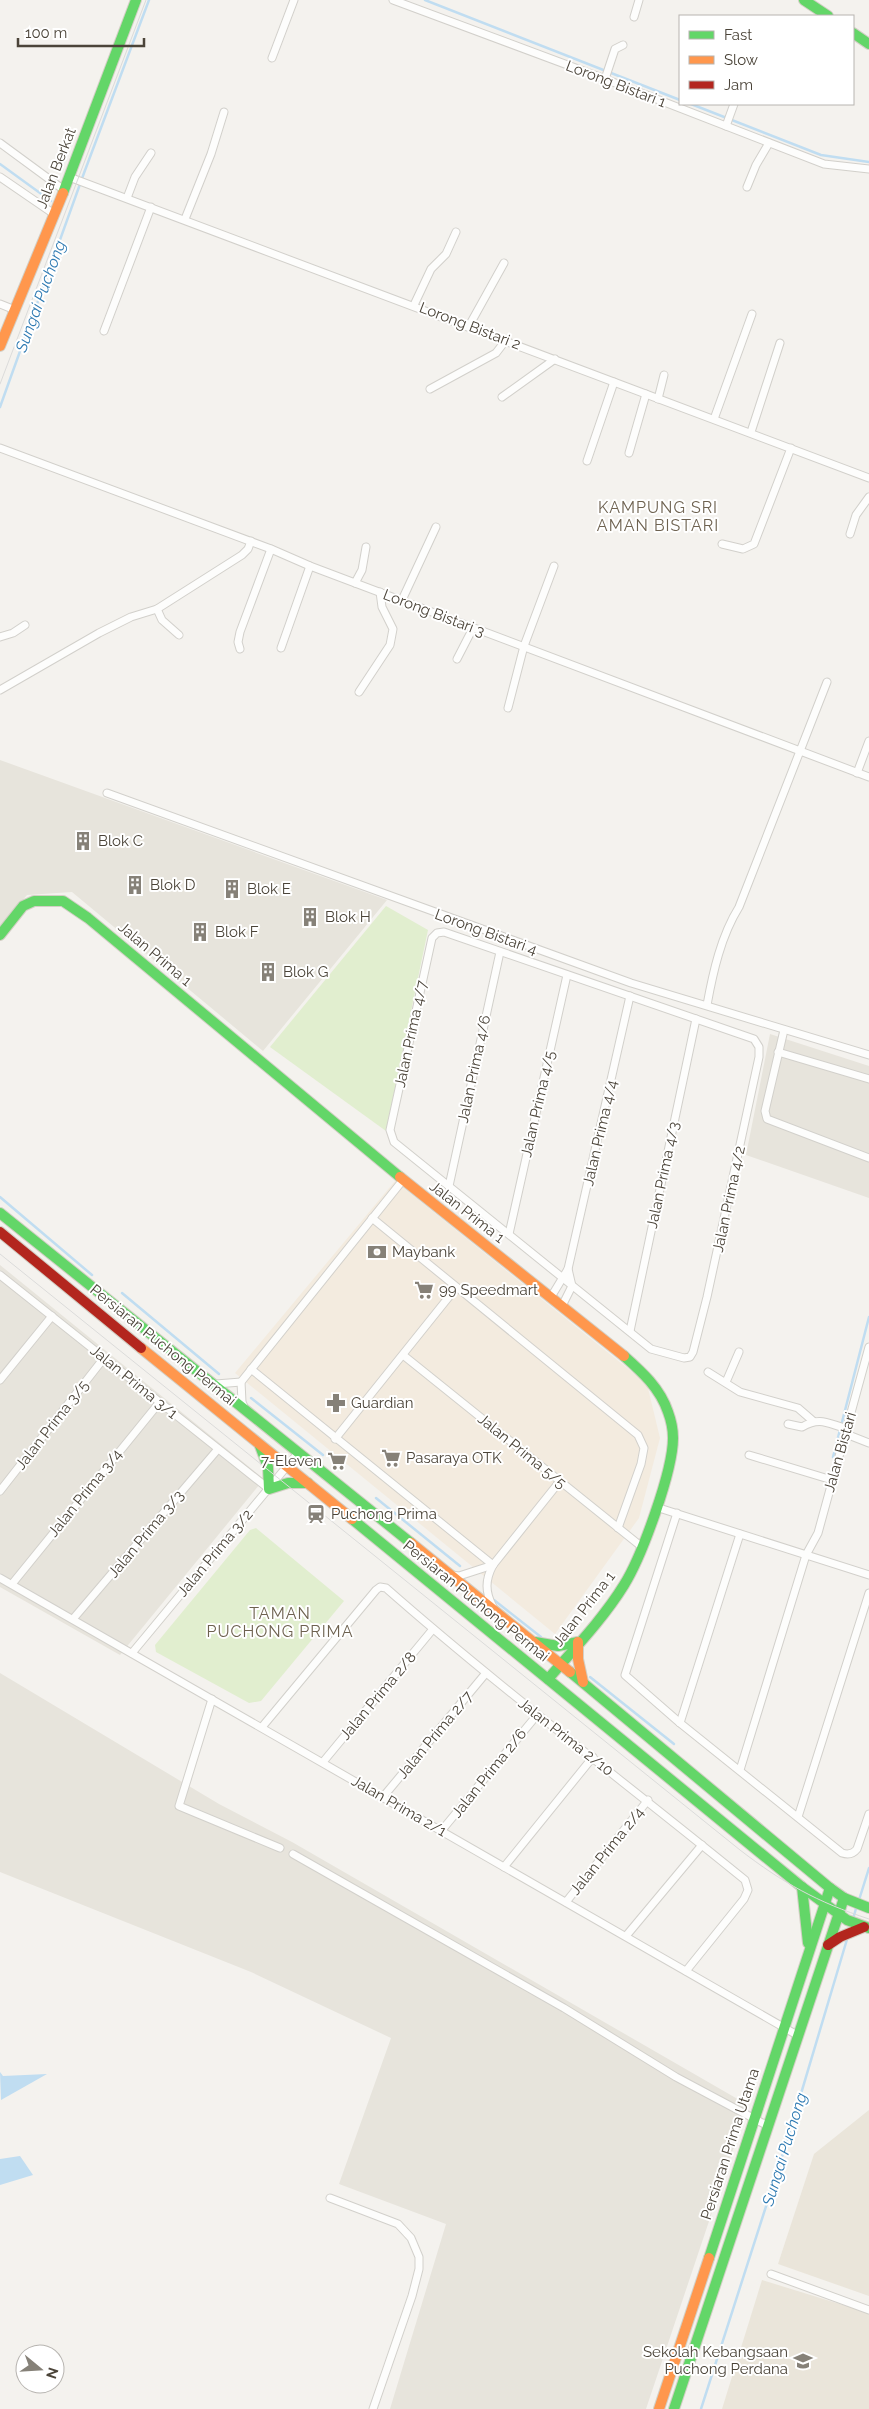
<svg xmlns="http://www.w3.org/2000/svg" width="869" height="2409" viewBox="0 0 869 2409" font-family="Raleway,sans-serif">
<style>
.residential{fill:#e7e4dc}
.commercial{fill:#f3ebdf}
.education{fill:#eae5da}
.green{fill:#e1eecf}
.water{fill:#c0ddf1}
.lines{fill:none;stroke-linecap:round;stroke-linejoin:round}
.stream{stroke:#c0ddf1;stroke-width:2.5}
.street-casing{stroke:#d2d0cb;stroke-width:9}
.fast-casing{stroke:#d3cfc5;stroke-width:12}
.slow-casing{stroke:#d3cfc5;stroke-width:12}
.jam-casing{stroke:#d3cfc5;stroke-width:12}
.street{stroke:#fdfdfc;stroke-width:7}
.fast{stroke:#63d668;stroke-width:10}
.slow{stroke:#ff974d;stroke-width:10}
.jam{stroke:#b3261e;stroke-width:10}
.tram{stroke:#dbdbda;stroke-width:1}
.labels{text-anchor:middle;stroke-width:4;stroke-linejoin:round;paint-order:stroke}
.street-label{font-size:15px;fill:#4b4439;stroke:#fff}
.poi-label{font-size:15px;fill:#4b4439;stroke:#fff;text-anchor:start}
.water-label{font-size:16px;font-style:italic;fill:#2e7ab2;stroke:#fff}
.neighbourhood-label{font-size:16px;letter-spacing:1px;fill:#6e6250;stroke:#fff}
</style>
<rect width="100%" height="100%" fill="#f4f2ee"/>
<g class="residential">
<polygon points="0,760 387,900 263,1051 72,892 27,895 0,926"/>
<polygon points="770,1034 869,1066 869,1198 746,1155"/>
<polygon points="0,1265 264,1479 120,1655 0,1587"/>
<polygon points="0,1673 219,1804 292,1842 748,2105 646,2409 390,2409 446,2224 339,2184 391,2038 251,1972 0,1872"/>
</g>
<polygon class="commercial" points="395,1181 647,1384 660,1438 639,1518 555,1634 235,1373"/>
<g class="education">
<polygon points="869,2110 869,2296 778,2264 814,2154"/>
<polygon points="762,2280 869,2313 869,2409 722,2409"/>
</g>
<g class="green">
<polygon points="386,906 428,930 386,1131 270,1047"/>
<polygon points="256,1528 344,1601 261,1701 249,1703 156,1652 155,1645 250,1530"/>
</g>
<g class="water">
<polygon points="0,2072 3,2076 47,2074 1,2100"/>
<polygon points="20,2156 33,2175 0,2185 0,2159"/>
</g>
<g class="lines">
<g class="stream">
<polyline points="425,0 680,100"/>
<polyline points="691,104 821,155 869,162"/>
<polyline points="0,164 51,201"/>
<polyline points="0,407 84,173 149,0"/>
<polyline points="0,1197 92,1275"/>
<polyline points="122,1293 219,1374"/>
<polyline points="251,1398 323,1455"/>
<polyline points="833,1457 869,1317"/>
<polyline points="376,1498 460,1566"/>
<polyline points="494,1600 541,1637"/>
<polyline points="590,1677 674,1744"/>
<polyline points="859,1900 869,1868"/>
<polyline points="853,1919 857,1905"/>
<polyline points="701,2409 786,2144 848,1936"/>
</g>
<g class="street-casing">
<g id="street">
<polyline points="393,0 605,79 824,164 869,169"/>
<polyline points="634,17 639,0"/>
<polyline points="272,58 294,0"/>
<polyline points="605,79 615,49 623,45"/>
<polyline points="726,126 734,104"/>
<polyline points="0,143 64,190"/>
<polyline points="0,177 54,214"/>
<polyline points="69,177 869,478"/>
<polyline points="747,187 756,165 769,143"/>
<polyline points="127,198 135,177 151,153"/>
<polyline points="185,219 211,154 224,112"/>
<polyline points="0,304 15,310"/>
<polyline points="414,305 431,269 446,254 456,232"/>
<polyline points="469,326 504,263"/>
<polyline points="104,331 151,207"/>
<polyline points="430,389 496,353 506,340"/>
<polyline points="502,397 555,359"/>
<polyline points="658,399 664,375"/>
<polyline points="714,419 752,314"/>
<polyline points="751,432 780,343"/>
<polyline points="0,448 271,549 310,566 869,777"/>
<polyline points="629,453 646,394"/>
<polyline points="587,461 614,382"/>
<polyline points="850,534 856,515 869,497"/>
<polyline points="722,544 743,549 754,544 791,448"/>
<polyline points="355,583 362,570 366,547"/>
<polyline points="402,600 436,527"/>
<polyline points="157,609 162,620 179,635"/>
<polyline points="0,637 13,633 25,625"/>
<polyline points="281,648 310,566"/>
<polyline points="240,649 238,642 240,632 271,549"/>
<polyline points="457,659 473,628"/>
<polyline points="0,690 99,633 131,617 157,609 242,555 248,549 251,541"/>
<polyline points="359,692 390,645 393,629 382,607 380,592"/>
<polyline points="508,708 524,646 554,566"/>
<polyline points="857,773 869,741"/>
<polyline points="107,793 631,983 869,1055"/>
<polygon points="444,932 754,1039 759,1047 759,1057 707,1297 693,1352 690,1357 684,1358 651,1349 394,1142 390,1130 432,938 437,933"/>
<path d="M707,1005C713,972 721,936 739,907L827,682"/>
<polyline points="784,1030 765,1111 767,1119 869,1158"/>
<polyline points="778,1052 869,1079"/>
<polyline points="449,1186 500,952"/>
<polyline points="372,1218 638,1435 644,1448 641,1464 618,1528"/>
<polyline points="509,1234 567,975"/>
<polyline points="0,1275 269,1489"/>
<polyline points="551,1297 568,1269 630,996"/>
<polyline points="562,1306 572,1286 568,1269"/>
<polyline points="630,1331 696,1019"/>
<polyline points="403,1355 642,1547"/>
<polyline points="251,1369 493,1565"/>
<polyline points="708,1372 740,1392 798,1408 813,1421"/>
<polyline points="0,1380 52,1316"/>
<polyline points="726,1382 739,1352"/>
<polyline points="216,1384 241,1382"/>
<polyline points="245,1409 242,1402 241,1382 403,1180"/>
<path d="M788,1424L802,1427C821,1416 828,1424 848,1429"/>
<polyline points="846,1434 869,1443"/>
<polyline points="335,1439 456,1288"/>
<polyline points="749,1455 832,1480"/>
<polyline points="0,1491 104,1358"/>
<polyline points="656,1507 869,1575"/>
<path d="M677,1513L625,1675L680,1723L842,1853C848,1855 853,1854 857,1849L869,1814"/>
<polyline points="452,1575 459,1576 493,1565"/>
<polyline points="0,1578 797,2035"/>
<polyline points="12,1584 159,1403"/>
<path d="M493,1607C485,1592 485,1580 493,1565L560,1481"/>
<polyline points="73,1619 218,1449"/>
<polyline points="132,1653 298,1453"/>
<polyline points="212,1699 179,1806 280,1848"/>
<polyline points="680,1723 740,1534"/>
<path d="M262,1727L376,1590L380,1587L386,1588C502,1690 626,1783 745,1880L748,1890L744,1899L686,1971"/>
<polyline points="323,1762 433,1629"/>
<polyline points="740,1770 806,1555 818,1533 869,1347"/>
<polyline points="383,1797 486,1673"/>
<polyline points="798,1817 869,1593"/>
<polyline points="442,1830 537,1715"/>
<polyline points="293,1854 564,2008 676,2077 768,2126"/>
<polyline points="504,1867 593,1757"/>
<polyline points="566,1902 648,1800"/>
<polyline points="626,1936 702,1845"/>
<polyline points="330,2198 398,2224 411,2238 419,2257 419,2269 412,2296 373,2409"/>
<polyline points="771,2274 869,2310"/>
</g>
</g>
<g class="fast-casing">
<g id="fast">
<polyline points="804,0 828,16"/>
<polyline points="853,33 869,44"/>
<polyline points="63,193 136,0"/>
<polyline points="0,935 23,906 34,901 63,901 88,918 400,1177"/>
<polyline points="0,1213 411,1543"/>
<polyline points="260,1446 268,1467 269,1489 288,1483 308,1483"/>
<polyline points="352,1519 802,1887 847,1920 869,1928"/>
<polyline points="535,1642 558,1646 578,1642"/>
<polyline points="570,1672 830,1888 844,1898 869,1908"/>
<path d="M548,1679C574,1649 603,1619 624,1585C642,1556 673,1471 673,1438C673,1429 671,1420 668,1412C660,1388 642,1372 624,1356"/>
<polyline points="802,1887 808,1943"/>
<polyline points="709,2258 830,1888"/>
<polyline points="674,2409 844,1898"/>
</g>
</g>
<g class="slow-casing">
<g id="slow">
<polyline points="0,346 63,193"/>
<polyline points="400,1177 624,1356"/>
<polyline points="141,1348 352,1519"/>
<polyline points="411,1543 570,1672"/>
<polyline points="578,1642 578,1659 583,1682"/>
<polyline points="659,2409 709,2258"/>
</g>
</g>
<g class="jam-casing">
<g id="jam">
<polyline points="0,1232 141,1348"/>
<polyline points="828,1945 840,1937 864,1927"/>
</g>
</g>
<use href="#street" class="street"/>
<use href="#fast" class="fast"/>
<use href="#slow" class="slow"/>
<use href="#jam" class="jam"/>
<g class="tram">
<polyline points="0,384 146,0"/>
<path d="M0,1254L740,1850C783,1883 817,1902 869,1919"/>
</g>
</g>
<defs>
<g id="building-bare" transform="scale(1.5)"><path d="M-4-6H4V6H1V3H-1V6H-4ZM-2.5-4.3h1.7v1.8h-1.7ZM.8-4.3h1.7v1.8H.8ZM-2.5-1h1.7V.8h-1.7ZM.8-1h1.7V.8H.8Z" fill="#868178" stroke="#fff" stroke-width="2.5" paint-order="stroke"/></g>
<g id="bank-bare" transform="scale(1.5)"><path d="M-6-4H6V4H-6ZM0-2.3a2.3 2.3 0 1 0 0 4.6a2.3 2.3 0 1 0 0-4.6Z" fill="#868178" stroke="#fff" stroke-width="2.5" paint-order="stroke"/></g>
<g id="supermarket-bare" transform="scale(1.5)"><path d="M-6-5.5h2.5l.6 2H6L4.5 2H-2.5L-4.4-4H-6ZM-1.5 3.2a1.3 1.3 0 1 0 .1 0ZM3 3.2a1.3 1.3 0 1 0 .1 0Z" fill="#868178" stroke="#fff" stroke-width="2.5" paint-order="stroke"/></g>
<g id="pharmacy-bare" transform="scale(1.5)"><path d="M-2-6h4v4h4v4h-4v4h-4v-4h-4v-4h4Z" fill="#868178" stroke="#fff" stroke-width="2.5" paint-order="stroke"/></g>
<g id="station-bare" transform="scale(1.5)"><path d="M-3-6H3Q5-6 5-4V2Q5 4 3 4L4.5 6H3L1.5 4h-3L-3 6H-4.5L-3 4Q-5 4-5 2V-4Q-5-6-3-6ZM-3.5-4v3h7v-3ZM-3.5 1v1.5H-2V1ZM2 1v1.5H3.5V1Z" fill="#868178" stroke="#fff" stroke-width="2.5" paint-order="stroke"/></g>
<g id="school-bare" transform="scale(1.5)"><path d="M0-5L7-2L0 1L-7-2ZM-4 1L0 2.5L4 1V4Q0 6-4 4Z" fill="#868178" stroke="#fff" stroke-width="2.5" paint-order="stroke"/></g>
</defs>
<g fill-rule="evenodd">
<use href="#building-bare" x="83" y="841"/>
<use href="#building-bare" x="135" y="885"/>
<use href="#building-bare" x="232" y="889"/>
<use href="#building-bare" x="310" y="917"/>
<use href="#building-bare" x="200" y="932"/>
<use href="#building-bare" x="268" y="972"/>
<use href="#bank-bare" x="377" y="1252"/>
<use href="#supermarket-bare" x="424" y="1290"/>
<use href="#pharmacy-bare" x="336" y="1403"/>
<use href="#supermarket-bare" x="391" y="1458"/>
<use href="#supermarket-bare" x="337" y="1461"/>
<use href="#station-bare" x="316" y="1514"/>
<use href="#school-bare" x="803" y="2361"/>
</g>
<g class="labels">
<g class="street-label">
<text transform="translate(616 84) rotate(21)" y="5">Lorong Bistari 1</text>
<text transform="translate(56 168) rotate(-69)" y="5">Jalan Berkat</text>
<text transform="translate(470 326) rotate(21)" y="5">Lorong Bistari 2</text>
<text transform="translate(434 613) rotate(21)" y="5">Lorong Bistari 3</text>
<text transform="translate(486 932) rotate(20)" y="5">Lorong Bistari 4</text>
<text transform="translate(155 954) rotate(40)" y="5">Jalan Prima 1</text>
<text transform="translate(411 1034) rotate(-78)" y="5">Jalan Prima 4/7</text>
<text transform="translate(474 1069) rotate(-78)" y="5">Jalan Prima 4/6</text>
<text transform="translate(538 1104) rotate(-77)" y="5">Jalan Prima 4/5</text>
<text transform="translate(600 1133) rotate(-77)" y="5">Jalan Prima 4/4</text>
<text transform="translate(663 1175) rotate(-78)" y="5">Jalan Prima 4/3</text>
<text transform="translate(729 1199) rotate(-78)" y="5">Jalan Prima 4/2</text>
<text transform="translate(467 1212) rotate(38)" y="5">Jalan Prima 1</text>
<text transform="translate(163 1345) rotate(39)" y="5">Persiaran Puchong Permai</text>
<text transform="translate(134 1382) rotate(39)" y="5">Jalan Prima 3/1</text>
<text transform="translate(52 1425) rotate(-52)" y="5">Jalan Prima 3/5</text>
<text transform="translate(522 1451) rotate(39)" y="5">Jalan Prima 5/5</text>
<text transform="translate(840 1452) rotate(-74)" y="5">Jalan Bistari</text>
<text transform="translate(85 1493) rotate(-51)" y="5">Jalan Prima 3/4</text>
<text transform="translate(146 1534) rotate(-50)" y="5">Jalan Prima 3/3</text>
<text transform="translate(215 1553) rotate(-50)" y="5">Jalan Prima 3/2</text>
<text transform="translate(476 1601) rotate(39)" y="5">Persiaran Puchong Permai</text>
<text transform="translate(584 1609) rotate(-52)" y="5">Jalan Prima 1</text>
<text transform="translate(378 1696) rotate(-50)" y="5">Jalan Prima 2/8</text>
<text transform="translate(435 1735) rotate(-50)" y="5">Jalan Prima 2/7</text>
<text transform="translate(566 1737) rotate(38)" y="5">Jalan Prima 2/10</text>
<text transform="translate(489 1773) rotate(-51)" y="5">Jalan Prima 2/6</text>
<text transform="translate(399 1806) rotate(30)" y="5">Jalan Prima 2/1</text>
<text transform="translate(607 1851) rotate(-51)" y="5">Jalan Prima 2/4</text>
<text transform="translate(730 2144) rotate(-72)" y="5">Persiaran Prima Utama</text>
</g>
<g class="poi-label">
<text x="98" y="846">Blok C</text>
<text x="150" y="890">Blok D</text>
<text x="247" y="894">Blok E</text>
<text x="325" y="922">Blok H</text>
<text x="215" y="937">Blok F</text>
<text x="283" y="977">Blok G</text>
<text x="392" y="1257">Maybank</text>
<text x="439" y="1295">99 Speedmart</text>
<text x="351" y="1408">Guardian</text>
<text x="406" y="1463">Pasaraya OTK</text>
<text x="322" y="1466" text-anchor="end">7-Eleven</text>
<text x="331" y="1519">Puchong Prima</text>
<text x="788" y="2357" text-anchor="end">Sekolah Kebangsaan<tspan x="788" dy="17">Puchong Perdana</tspan></text>
</g>
<g class="water-label">
<text transform="translate(40 296) rotate(-70)" y="6">Sungai Puchong</text>
<text transform="translate(784 2149) rotate(-73)" y="6">Sungai Puchong</text>
</g>
<g class="neighbourhood-label">
<text x="658" y="513">KAMPUNG SRI<tspan x="658" dy="18">AMAN BISTARI</tspan></text>
<text x="280" y="1619">TAMAN<tspan x="280" dy="18">PUCHONG PRIMA</tspan></text>
</g>
</g>
<rect x="679" y="15" width="175" height="90" fill="#ffffff" stroke="#b7b4b0"/>
<rect x="689" y="31" width="25" height="8" fill="#63d668" stroke="#b7b4b0"/>
<text x="724" y="40" font-size="15" fill="#4b4439">Fast</text>
<rect x="689" y="56" width="25" height="8" fill="#ff974d" stroke="#b7b4b0"/>
<text x="724" y="65" font-size="15" fill="#4b4439">Slow</text>
<rect x="689" y="81" width="25" height="8" fill="#b3261e" stroke="#b7b4b0"/>
<text x="724" y="90" font-size="15" fill="#4b4439">Jam</text>
<g transform="translate(40 2369) rotate(108)"><circle r="24" fill="#ffffff" stroke="#b7b4b0"/>
<path d="M0-4L9 19L0 12L-9 19Z" fill="#868178"/>
<text y="-8" font-size="14" font-weight="bold" text-anchor="middle" fill="#4b4439">N</text>
</g>
<path d="M18 38v8h126v-8" fill="none" stroke="#4b4439" stroke-width="2.5"/>
<text x="25" y="38" font-size="15" fill="#4b4439" stroke="#ffffff" stroke-width="4" paint-order="stroke">100 m</text>
</svg>
